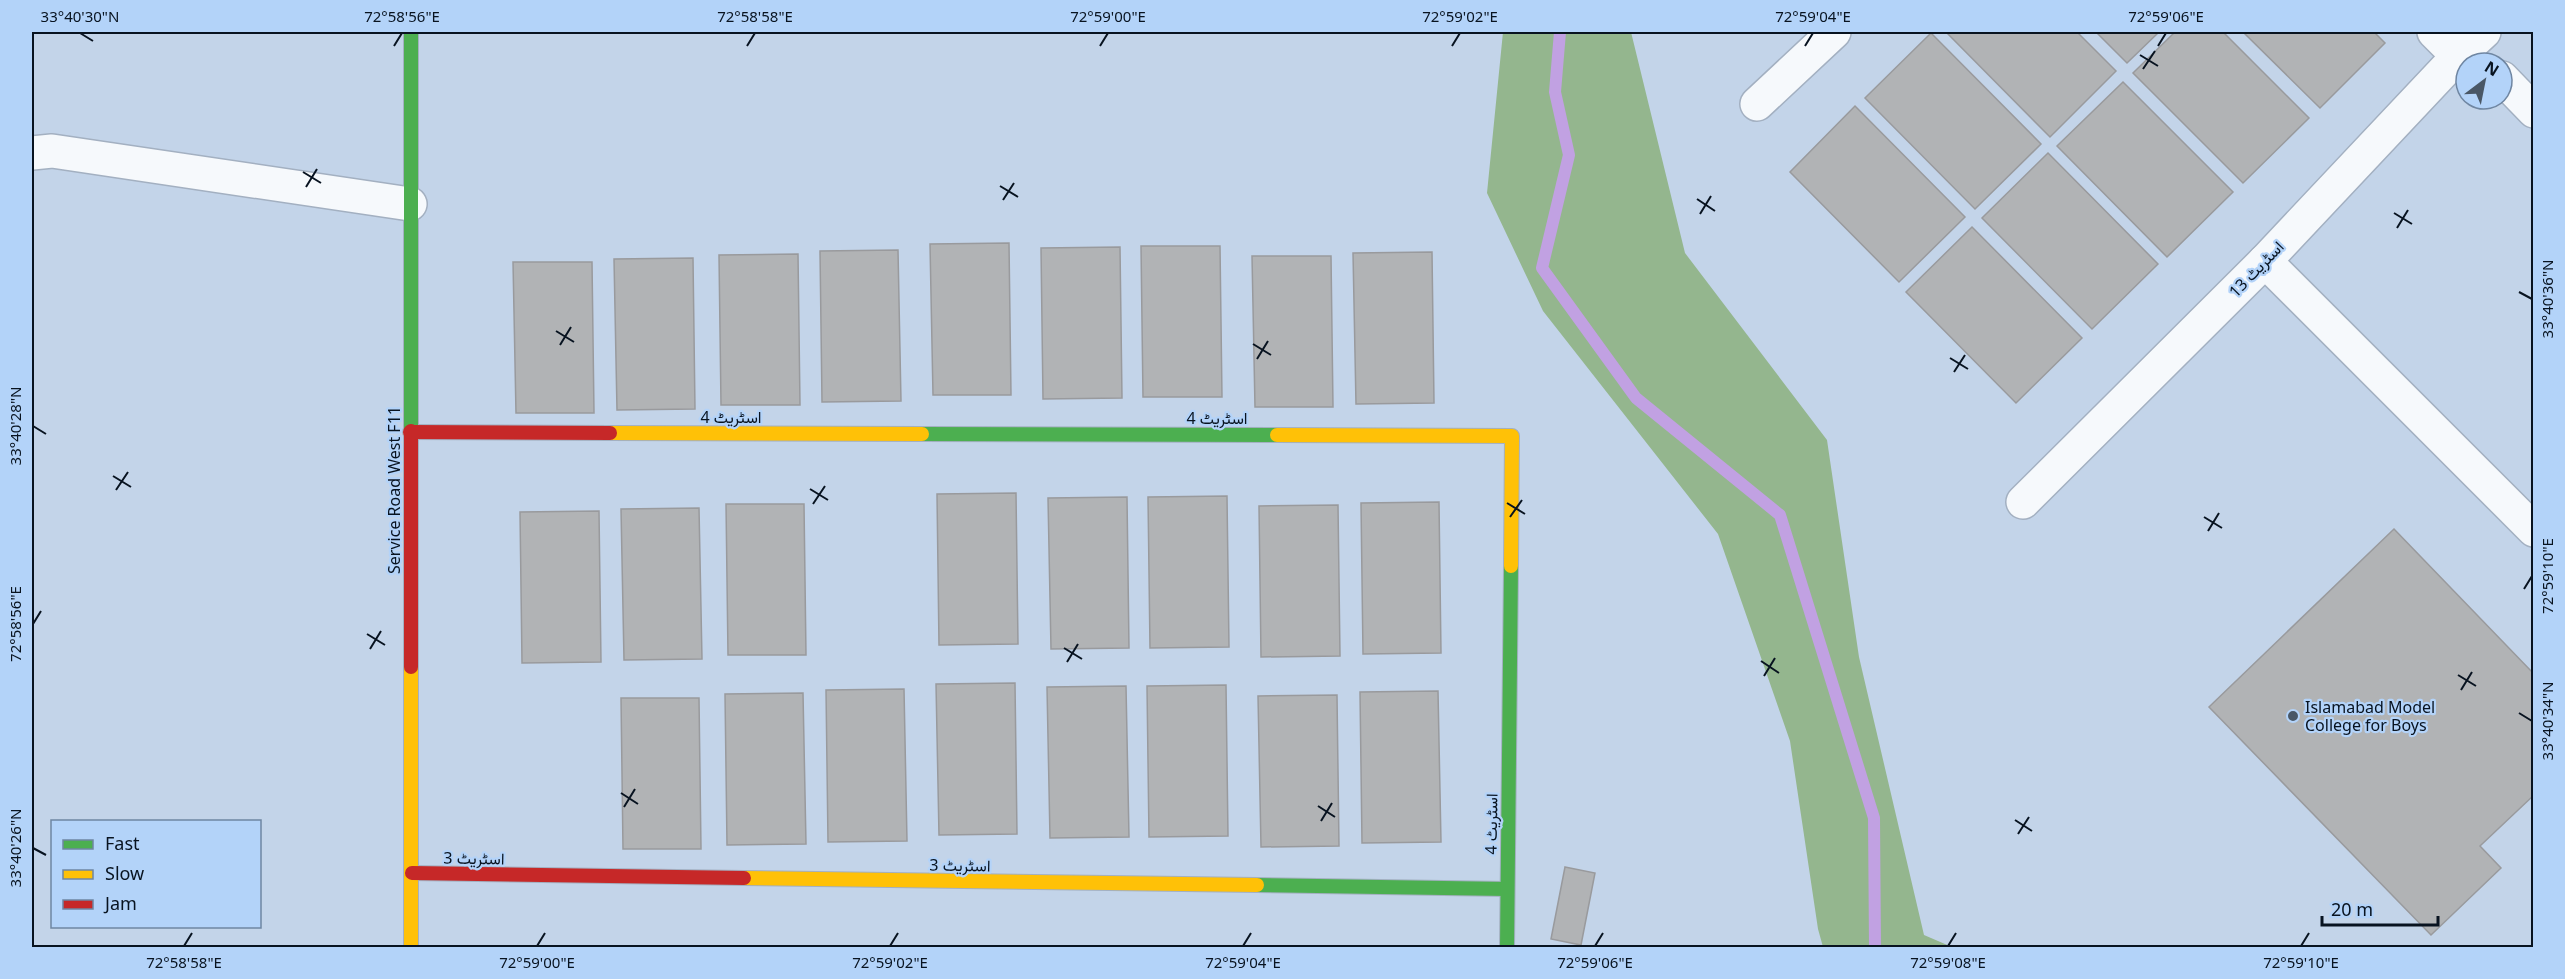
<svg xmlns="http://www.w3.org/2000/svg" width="2565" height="979" viewBox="0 0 2565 979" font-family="'Noto Sans',Vazirmatn,sans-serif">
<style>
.forest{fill:#94b68e}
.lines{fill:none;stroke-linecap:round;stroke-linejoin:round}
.stream{stroke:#c1a1e2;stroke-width:12}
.building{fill:#b1b3b5;stroke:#999a9d;stroke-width:1.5}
.street-casing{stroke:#a3b0c1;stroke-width:36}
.fast-casing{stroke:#a3b0c1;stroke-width:16}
.slow-casing{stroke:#a3b0c1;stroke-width:16}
.jam-casing{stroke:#a3b0c1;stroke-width:16}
.street{stroke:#f6f9fc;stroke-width:33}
.fast{stroke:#4caf50;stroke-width:14}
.slow{stroke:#ffc107;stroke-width:14}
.jam{stroke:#c62828;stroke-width:14}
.ticks{fill:none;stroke:#081320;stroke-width:2}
.poi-dot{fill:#495766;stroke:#b3d3f9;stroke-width:2}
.labels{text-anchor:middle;stroke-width:4.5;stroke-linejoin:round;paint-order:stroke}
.street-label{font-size:16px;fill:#081320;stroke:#b3d3f9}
.poi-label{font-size:16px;fill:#081320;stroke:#b3d3f9;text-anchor:start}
.neatline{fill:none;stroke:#081320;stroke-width:2}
.ticks-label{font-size:15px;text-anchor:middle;fill:#081320}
</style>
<rect width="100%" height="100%" fill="#c3d4e9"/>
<polygon class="forest" points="1503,32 1631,32 1685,253 1827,440 1859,657 1924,935 1952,947 1823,947 1818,929 1790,741 1718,534 1543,311 1487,193"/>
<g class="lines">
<polyline class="stream" points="1560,32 1555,92 1569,155 1542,268 1636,398 1780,515 1874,818 1875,948"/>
</g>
<g class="building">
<polygon points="1946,32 2077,32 2116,71 2050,137"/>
<polygon points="2096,32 2159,32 2127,63"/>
<polygon points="2175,32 2223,32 2309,118 2243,183 2133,73"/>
<polygon points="2243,32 2374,32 2385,43 2320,108"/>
<polygon points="1931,33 2041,144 1975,209 1865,98"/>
<polygon points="2123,82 2233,192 2167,257 2057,146"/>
<polygon points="1855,106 1965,217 1899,282 1790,172"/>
<polygon points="2048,153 2158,264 2092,329 1982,218"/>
<polygon points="1972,227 2082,338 2016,403 1906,292"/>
<polygon points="1009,243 1011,395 933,395 930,244"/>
<polygon points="1141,246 1220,246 1222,397 1143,397"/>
<polygon points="1120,247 1122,398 1043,399 1041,248"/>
<polygon points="898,250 901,401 822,402 820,251"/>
<polygon points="1432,252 1434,403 1356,404 1353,253"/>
<polygon points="798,254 800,405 721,405 719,255"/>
<polygon points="1252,256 1331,256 1333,407 1255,407"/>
<polygon points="693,258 695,409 617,410 614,259"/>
<polygon points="513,262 592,262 594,413 516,413"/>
<polygon points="1016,493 1018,644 939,645 937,494"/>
<polygon points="1227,496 1229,647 1150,648 1148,497"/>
<polygon points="1127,497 1129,648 1051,649 1048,498"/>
<polygon points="1439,502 1441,653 1363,654 1361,503"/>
<polygon points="726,504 804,504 806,655 728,655"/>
<polygon points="1338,505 1340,656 1261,657 1259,506"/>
<polygon points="699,508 702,659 624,660 621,509"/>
<polygon points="599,511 601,662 522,663 520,512"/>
<polygon points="2394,529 2534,674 2534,795 2480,846 2501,868 2431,935 2209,707"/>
<polygon points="1015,683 1017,834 939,835 936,684"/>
<polygon points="1226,685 1228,836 1149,837 1147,686"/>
<polygon points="1126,686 1129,837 1050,838 1047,687"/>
<polygon points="904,689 907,841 828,842 826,690"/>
<polygon points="1438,691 1441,842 1362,843 1360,692"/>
<polygon points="803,693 806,844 727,845 725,694"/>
<polygon points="1337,695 1339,846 1261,847 1258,696"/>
<polygon points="621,698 699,698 701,849 623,849"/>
<polygon points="1565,867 1595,873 1581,945 1551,939"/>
</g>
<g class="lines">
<g class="street-casing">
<g id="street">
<polyline points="2434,32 2458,56"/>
<polyline points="2502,78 2534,111"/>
<polyline points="1757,104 1834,32"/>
<polyline points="32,153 52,151 410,204"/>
<polyline points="2265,261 2534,530"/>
<polyline points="2023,502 2265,261 2458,56 2484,32"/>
</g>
</g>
<g class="fast-casing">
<g id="fast">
<polyline points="411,32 411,431"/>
<polyline points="922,434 1277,435"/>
<polyline points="1257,885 1507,889"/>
<polyline points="1507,948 1511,566"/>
</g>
</g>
<g class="slow-casing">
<g id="slow">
<polyline points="610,433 922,434"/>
<polyline points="1277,435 1512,436 1511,566"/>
<polyline points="411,667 411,948"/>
<polyline points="744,878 1257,885"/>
</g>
</g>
<g class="jam-casing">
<g id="jam">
<polyline points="411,431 411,667"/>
<polyline points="410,432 610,433"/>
<polyline points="412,873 744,878"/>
</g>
</g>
<use href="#street" class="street"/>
<use href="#fast" class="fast"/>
<use href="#slow" class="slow"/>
<use href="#jam" class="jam"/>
</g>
<path class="ticks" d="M80,33L93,41M394,46L402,33M747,46L755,33M1100,46L1108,33M1452,46L1460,33M1805,46L1813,33M2158,46L2166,33M2140,55L2158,66M2143,69L2155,51M303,172L321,183M1000,186L1018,197M306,187L317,169M1697,199L1715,211M1003,200L1014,183M2394,213L2412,224M1700,214L1711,196M2397,228L2408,210M2519,292L2532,299M556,331L574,342M1253,344L1271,355M560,345L571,327M1950,358L1968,369M1257,359L1268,341M1954,372L1965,355M33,426L46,434M113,476L131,487M810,489L828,500M116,490L128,472M1507,503L1525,514M813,504L825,486M1510,517L1522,500M2204,517L2222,528M2208,531L2219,513M2524,589L2532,576M33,624L41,611M367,634L385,645M1064,648L1082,659M370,649L381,631M1761,661L1779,673M1067,662L1078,644M2458,675L2476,686M1764,676L1775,658M2461,690L2472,672M2519,713L2532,721M621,793L638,804M1318,806L1335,817M624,807L635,789M2015,820L2032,831M1321,821L1332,803M2018,834L2029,817M33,848L46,855M184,946L192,933M537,946L545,933M890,946L898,933M1243,946L1251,933M1595,946L1603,933M1948,946L1956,933M2301,946L2309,933"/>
<circle class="poi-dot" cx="2293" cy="716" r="6"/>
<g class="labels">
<g class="street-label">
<text transform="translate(2256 269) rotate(-46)" y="6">اسٹریٹ 13</text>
<text x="731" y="423">اسٹریٹ 4</text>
<text x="1217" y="424">اسٹریٹ 4</text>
<text transform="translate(394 490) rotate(-90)" y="6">Service Road West F11</text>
<text transform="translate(1491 824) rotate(-89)" y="6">اسٹریٹ 4</text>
<text transform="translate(474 858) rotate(1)" y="6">اسٹریٹ 3</text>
<text transform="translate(960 865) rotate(1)" y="6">اسٹریٹ 3</text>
</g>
<g class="poi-label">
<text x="2305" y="713">Islamabad Model<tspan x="2305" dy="18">College for Boys</tspan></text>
</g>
</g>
<rect width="2565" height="979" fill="none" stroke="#b3d3f9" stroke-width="66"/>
<rect x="51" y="820" width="210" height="108" fill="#b3d3f9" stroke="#6f86a2" stroke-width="1.5"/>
<rect x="63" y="840" width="30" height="9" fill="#4caf50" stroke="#6f86a2" stroke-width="1.5"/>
<text x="105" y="850" font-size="18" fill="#081320">Fast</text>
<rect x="63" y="870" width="30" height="9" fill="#ffc107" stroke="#6f86a2" stroke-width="1.5"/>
<text x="105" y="880" font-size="18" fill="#081320">Slow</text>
<rect x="63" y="900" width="30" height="9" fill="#c62828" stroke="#6f86a2" stroke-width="1.5"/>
<text x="105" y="910" font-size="18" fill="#081320">Jam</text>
<g transform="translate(2484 81) rotate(32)"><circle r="28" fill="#b3d3f9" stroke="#6f86a2" stroke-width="1.5"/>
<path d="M0-4.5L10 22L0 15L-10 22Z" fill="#495766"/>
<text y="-9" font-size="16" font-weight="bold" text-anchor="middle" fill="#081320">N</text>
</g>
<path d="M2322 916v9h116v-9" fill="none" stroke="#081320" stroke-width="3"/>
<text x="2331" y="916" font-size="18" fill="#081320" stroke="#b3d3f9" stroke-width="4.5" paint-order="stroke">20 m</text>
<rect x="33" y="33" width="2499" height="913" class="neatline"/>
<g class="ticks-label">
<text x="80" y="22">33°40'30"N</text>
<text x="402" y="22">72°58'56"E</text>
<text x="755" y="22">72°58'58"E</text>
<text x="1108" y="22">72°59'00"E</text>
<text x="1460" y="22">72°59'02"E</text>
<text x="1813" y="22">72°59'04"E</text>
<text x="2166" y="22">72°59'06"E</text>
<text transform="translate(2548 299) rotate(-90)" y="5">33°40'36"N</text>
<text transform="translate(16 426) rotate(-90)" y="5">33°40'28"N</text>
<text transform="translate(2548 576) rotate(-90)" y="5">72°59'10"E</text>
<text transform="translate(16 624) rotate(-90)" y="5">72°58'56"E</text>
<text transform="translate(2548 721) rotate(-90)" y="5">33°40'34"N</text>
<text transform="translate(16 848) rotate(-90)" y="5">33°40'26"N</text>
<text x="184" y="968">72°58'58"E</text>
<text x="537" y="968">72°59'00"E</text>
<text x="890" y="968">72°59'02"E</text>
<text x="1243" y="968">72°59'04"E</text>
<text x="1595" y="968">72°59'06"E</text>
<text x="1948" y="968">72°59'08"E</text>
<text x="2301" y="968">72°59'10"E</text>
</g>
</svg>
